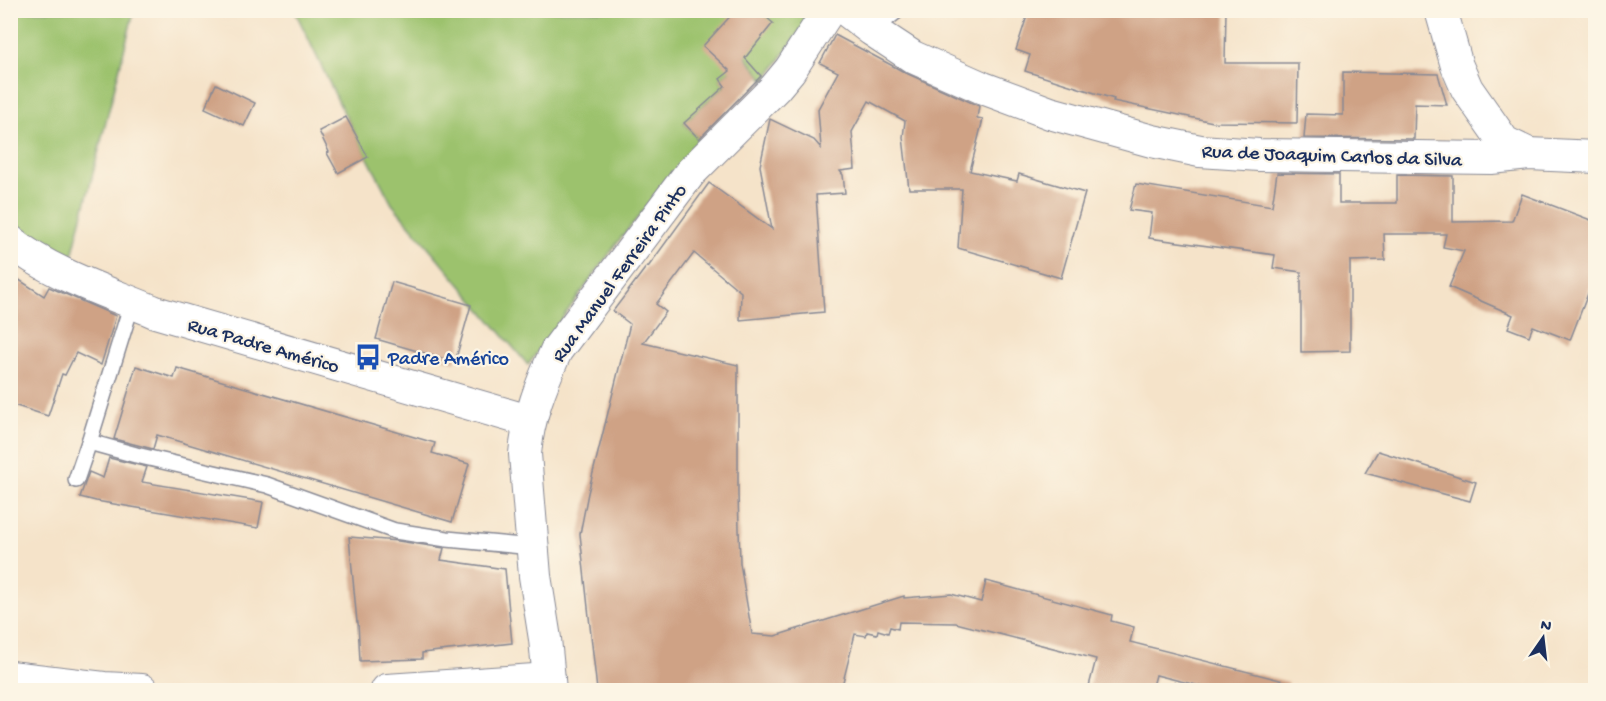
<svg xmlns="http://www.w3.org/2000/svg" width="1606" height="701" viewBox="0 0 1606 701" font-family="'Gochi Hand',sans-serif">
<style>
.green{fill:#9cc26d;stroke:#5c7866;stroke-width:1.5}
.building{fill:#cfa285}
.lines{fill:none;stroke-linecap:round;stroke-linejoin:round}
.service-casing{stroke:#888994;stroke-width:18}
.minor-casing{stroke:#888994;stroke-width:34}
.service{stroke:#fff;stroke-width:15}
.minor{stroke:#fff;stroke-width:32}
.labels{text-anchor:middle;stroke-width:4.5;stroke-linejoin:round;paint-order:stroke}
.street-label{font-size:20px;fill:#1b2f5e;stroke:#fcf5e5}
.transit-label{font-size:20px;fill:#164399;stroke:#fcf5e5;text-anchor:start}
</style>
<rect width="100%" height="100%" fill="#fcf5e5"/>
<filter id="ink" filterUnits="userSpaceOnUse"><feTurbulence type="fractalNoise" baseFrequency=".0167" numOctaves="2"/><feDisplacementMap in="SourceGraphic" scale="12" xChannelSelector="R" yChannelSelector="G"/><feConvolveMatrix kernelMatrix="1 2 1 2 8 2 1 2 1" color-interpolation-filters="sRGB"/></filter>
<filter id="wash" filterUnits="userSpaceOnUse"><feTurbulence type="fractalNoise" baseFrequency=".008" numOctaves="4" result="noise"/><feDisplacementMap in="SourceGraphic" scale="24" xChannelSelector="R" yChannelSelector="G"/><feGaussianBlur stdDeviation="1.35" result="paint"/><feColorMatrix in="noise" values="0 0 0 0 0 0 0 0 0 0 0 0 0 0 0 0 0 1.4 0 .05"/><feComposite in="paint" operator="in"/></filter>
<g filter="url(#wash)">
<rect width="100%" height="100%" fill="#f5e3c9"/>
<g class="green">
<polygon points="10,11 134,11 71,260 31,236 11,220"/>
<polygon points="295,11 736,11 730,71 720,79 725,86 684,123 701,141 621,238 528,365 392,204 340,105"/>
<polygon points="758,11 814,11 765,81 746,57"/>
</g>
<g id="blocks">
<g class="building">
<polygon points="736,10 758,10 773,23 745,58 761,76 699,139 684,123 725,86 720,79 730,71 703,46"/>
<polygon points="1029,10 1226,10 1225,63 1298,63 1297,123 1213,122 1113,101 1114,99 1025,71 1030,55 1016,50"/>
<polygon points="835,35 906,73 979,106 977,118 983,119 970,171 1017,181 1019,174 1085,193 1061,278 958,248 962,189 909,189 903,137 905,121 869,101 852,132 855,169 840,171 843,175 845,193 816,195 824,312 740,320 741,292 694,253 656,304 666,312 643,343 738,365 738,494 740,563 752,634 775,636 904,596 904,598 951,594 981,602 986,581 1112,615 1111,621 1134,627 1130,642 1288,682 1287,690 1216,690 1156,675 1152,690 1088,690 1096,659 956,623 899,622 898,629 890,627 888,633 878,630 877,634 867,632 866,636 855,634 841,690 597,690 580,534 588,493 630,324 613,311 647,266 648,267 709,183 772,229 760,166 770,119 814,140 821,148 818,109 838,72 820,63"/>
<polygon points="1343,72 1438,74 1447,105 1415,104 1414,139 1304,138 1306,114 1343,115"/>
<polygon points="216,84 255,103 244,126 205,108"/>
<polygon points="346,117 368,157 338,173 327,153 329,152 319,131"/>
<polygon points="1277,173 1339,174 1339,203 1397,203 1397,175 1453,176 1453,222 1512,221 1522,194 1596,222 1596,273 1570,340 1533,326 1529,336 1508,328 1513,315 1449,287 1464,251 1443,247 1446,234 1384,234 1385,260 1350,261 1350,351 1301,352 1301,272 1273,268 1275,255 1149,238 1152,213 1129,210 1136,184 1272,206"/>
<polygon points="10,274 44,296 49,287 116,316 101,365 76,353 65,375 62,374 48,416 10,404"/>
<polygon points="392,282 471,305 455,362 376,339"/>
<polygon points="136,366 174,378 177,368 435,443 432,453 469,464 452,522 157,435 153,449 114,439"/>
<polygon points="1378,451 1476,482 1470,501 1365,473"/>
<polygon points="109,458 147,467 142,482 263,502 258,528 96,501 80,497 89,472 103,478"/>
<polygon points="349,537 398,541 444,548 441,560 505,569 512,643 422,653 422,659 360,661 358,622 357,622"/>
</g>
</g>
</g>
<g filter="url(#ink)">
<use href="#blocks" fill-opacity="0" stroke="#888994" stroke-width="1.5"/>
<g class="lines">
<g class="service-casing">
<g id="service">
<polyline points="872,30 898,10"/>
<polyline points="89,442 136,455 267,485 395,531 447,539 532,547"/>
<polyline points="76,480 89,442 132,303"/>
</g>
</g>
<g class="minor-casing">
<g id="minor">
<polyline points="846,10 872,30 913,57 983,88 1050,113 1152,141 1200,151 1259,155 1491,158 1529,154 1596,157"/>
<polyline points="1441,10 1457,66 1467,89 1504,142 1529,154"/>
<path d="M10,241C50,274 108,292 155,312L529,421"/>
<polyline points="10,677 104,688 142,690"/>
<polyline points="387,690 549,679"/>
<path d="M550,690L545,639L535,576L525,454C528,417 541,385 556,351L690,173L775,88L790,70L829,10"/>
</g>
</g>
<use href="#service" class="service"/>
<use href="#minor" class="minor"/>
</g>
</g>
<defs>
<g id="bus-bare" transform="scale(2.07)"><path d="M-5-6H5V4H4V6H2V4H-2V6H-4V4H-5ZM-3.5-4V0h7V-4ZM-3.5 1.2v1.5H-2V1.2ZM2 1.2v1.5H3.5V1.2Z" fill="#1a4fb4" stroke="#fcf5e5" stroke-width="2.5" paint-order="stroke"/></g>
</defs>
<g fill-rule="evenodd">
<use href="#bus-bare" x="368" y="357"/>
</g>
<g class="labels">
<g class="street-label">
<text transform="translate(1332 154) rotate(2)" y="7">Rua de Joaquim Carlos da Silva</text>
<text transform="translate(618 272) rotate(-54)" y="7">Rua Manuel Ferreira Pinto</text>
<text transform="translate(264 344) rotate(16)" y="7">Rua Padre Américo</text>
</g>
<g class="transit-label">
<text x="388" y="364">Padre Américo</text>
</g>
</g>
<rect width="1606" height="701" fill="none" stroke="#fcf5e5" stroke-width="36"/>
<g transform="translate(1543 638) rotate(14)" stroke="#fcf5e5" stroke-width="4.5" paint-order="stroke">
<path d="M0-4.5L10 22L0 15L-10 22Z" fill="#1b2f5e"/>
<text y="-9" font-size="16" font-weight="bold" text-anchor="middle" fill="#1b2f5e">N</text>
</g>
</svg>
